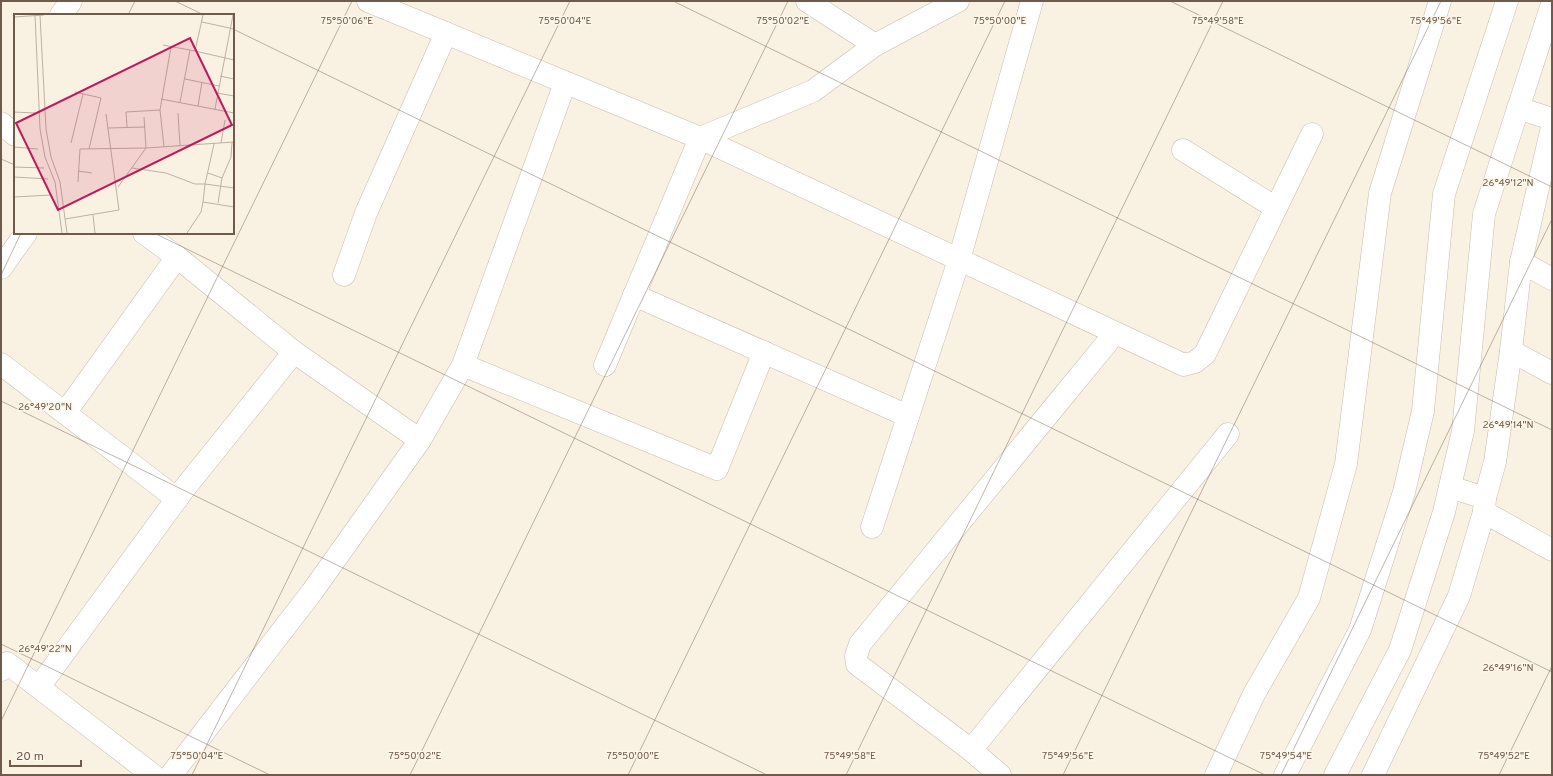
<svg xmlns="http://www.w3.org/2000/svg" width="1553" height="776" viewBox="0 0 1553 776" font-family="Overpass,sans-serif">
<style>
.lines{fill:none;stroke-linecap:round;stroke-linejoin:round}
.minor-casing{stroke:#c8baab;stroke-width:23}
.minor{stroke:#fff;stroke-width:22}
.ticks{fill:none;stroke:#6e5b4c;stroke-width:1;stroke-opacity:0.45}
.inset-road{fill:none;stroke:#bdb1a2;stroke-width:1}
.view{fill:#c2185b;fill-opacity:0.15;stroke:#c2185b;stroke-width:2}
.inset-edge{fill:none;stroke:#6e5b4c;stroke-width:2}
.ticks-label{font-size:10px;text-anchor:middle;fill:#6e5b4c;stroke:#fdf6e9;stroke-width:3;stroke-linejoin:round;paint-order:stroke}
</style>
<rect width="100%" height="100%" fill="#f9f2e3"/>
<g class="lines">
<g class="minor-casing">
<g id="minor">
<polyline points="368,1 700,138 813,91 875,45 958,1"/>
<polyline points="807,1 875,45"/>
<polyline points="61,15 71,1"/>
<polyline points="1518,108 1552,119"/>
<polyline points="1,123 15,135"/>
<polyline points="1183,150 1276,208"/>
<polyline points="144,233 177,257 294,352 420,440"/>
<polyline points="1521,262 1552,279"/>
<polyline points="1,268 26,233"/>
<polyline points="344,275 366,213 446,33"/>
<polyline points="634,295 908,416"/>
<polyline points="1511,351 1552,373"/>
<polyline points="1,364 177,499"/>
<polyline points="463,365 717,469 764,352"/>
<polyline points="605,365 700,138 1184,365 1195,362 1205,354 1312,134"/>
<polyline points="65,413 177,257"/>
<polyline points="1450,487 1485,498"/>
<polyline points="1484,512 1552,550"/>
<polyline points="872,527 959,260 1032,1"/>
<polyline points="1,670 7,663 153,775"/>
<polyline points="39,687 184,489 294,352"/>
<polyline points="971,750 1228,434"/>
<polyline points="171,775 312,592 420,440 463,365 565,83"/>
<polyline points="1000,775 971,750 857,664 856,656 860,644 1115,333"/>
<polyline points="1216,775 1254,694 1309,598 1346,464 1380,193 1440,1"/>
<polyline points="1285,775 1360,630 1404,492 1423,411 1444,194 1507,1"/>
<polyline points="1335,775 1400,650 1444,512 1463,431 1484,214 1552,4"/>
<polyline points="1373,775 1459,596 1484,512 1485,498 1495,462 1511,351 1521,262 1552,127"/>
</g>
</g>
<use href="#minor" class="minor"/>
</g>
<path class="ticks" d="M175,1L204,15M673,1L1552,430M1170,1L1552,187M128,15L135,1M233,29L1552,672M1,159L15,165M154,233L1265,775M1,275L21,233M1,401L767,775M1,644L270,775M1,721L352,1M192,775L570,1M410,775L788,1M628,775L1005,1M846,775L1223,1M1063,775L1441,1M1281,775L1552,219M1499,775L1552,666"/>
<g transform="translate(14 14)">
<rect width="220" height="220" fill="#f9f2e3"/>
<path class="inset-road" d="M21,1L26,115L31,143L41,168L48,219M26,1L32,115L37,143L46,168L53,219M0,3L30,1M188,8L220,15M149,31L181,37L189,1M181,37L220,46M206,62L220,65M171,65L205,72M61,78L87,84L75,135M203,79L220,82M147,85L220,99M166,88L176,36M184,92L188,68M201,95L219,1M0,98L22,99M164,99L166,132M113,113L112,98L146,96M94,114L131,113M57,129L69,80M207,129L211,106M200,130L191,170L220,174M0,133L24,135M150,133L146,96L157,33M0,153L30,154M118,154L152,159L181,170H191L189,188M64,157L78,159M194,159L208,164M0,163L34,165M64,168L66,135L132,134L130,103M104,173L132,134L220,128M0,183L37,181M204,189L208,164L217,143L218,128M79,201L81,219M51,205L105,196L92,100M173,219L187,198L189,188L220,193"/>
<path class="view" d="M176,24L218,111L44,196L2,109Z"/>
<rect width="220" height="220" class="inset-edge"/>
</g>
<g class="ticks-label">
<text x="347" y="24">75°50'06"E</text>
<text x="565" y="24">75°50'04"E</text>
<text x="783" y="24">75°50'02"E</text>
<text x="1000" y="24">75°50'00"E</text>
<text x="1218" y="24">75°49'58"E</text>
<text x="1436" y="24">75°49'56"E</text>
<text x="1508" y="186">26°49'12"N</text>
<text x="45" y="410">26°49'20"N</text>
<text x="1508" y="428">26°49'14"N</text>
<text x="45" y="652">26°49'22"N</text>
<text x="1508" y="671">26°49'16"N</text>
<text x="197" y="759">75°50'04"E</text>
<text x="415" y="759">75°50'02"E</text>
<text x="633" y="759">75°50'00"E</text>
<text x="850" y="759">75°49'58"E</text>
<text x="1068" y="759">75°49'56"E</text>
<text x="1286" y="759">75°49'54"E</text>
<text x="1504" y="759">75°49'52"E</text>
</g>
<rect width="1553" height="776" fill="none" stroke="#6e5b4c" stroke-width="4"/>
<path d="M10 760v6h71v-6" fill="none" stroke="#6e5b4c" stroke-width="2"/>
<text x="16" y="760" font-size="12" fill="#6e5b4c" stroke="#fdf6e9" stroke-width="3" paint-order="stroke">20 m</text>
</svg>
